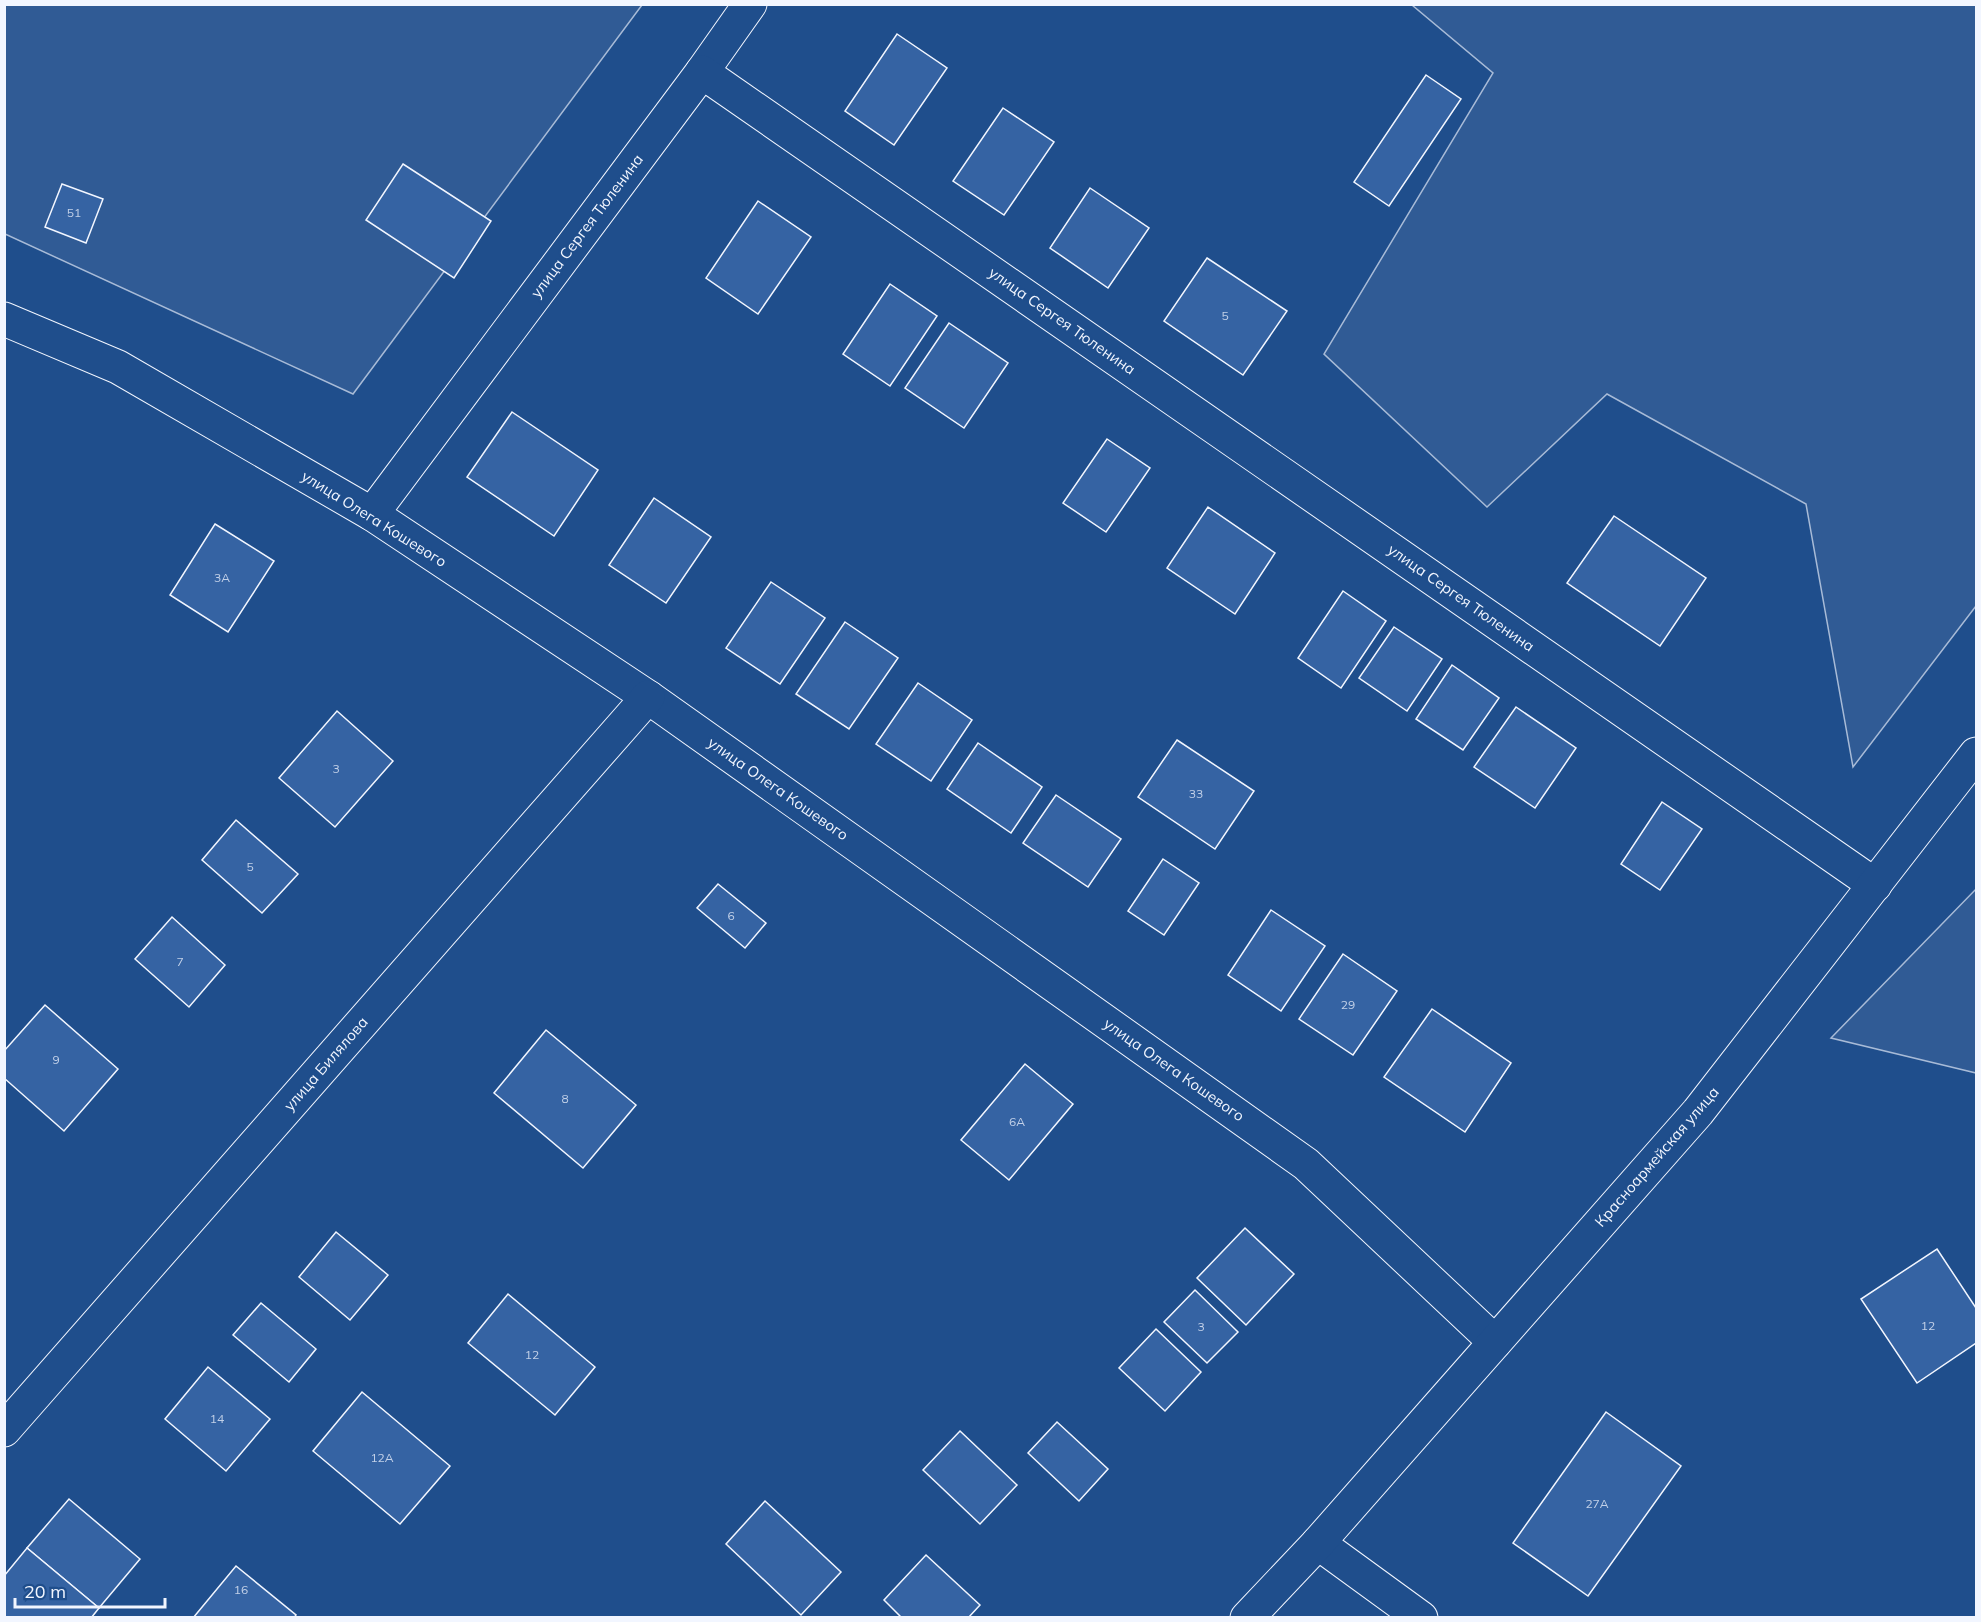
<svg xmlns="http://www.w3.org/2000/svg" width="1981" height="1622" viewBox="0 0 1981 1622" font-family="Mulish,sans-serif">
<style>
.built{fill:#305b95;stroke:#a8bbd7;stroke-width:1.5}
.building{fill:#3563a3;stroke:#f2f6ff;stroke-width:1.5}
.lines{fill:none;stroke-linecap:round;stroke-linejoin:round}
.street-casing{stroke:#f2f6ff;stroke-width:35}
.secondary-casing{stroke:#f2f6ff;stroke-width:35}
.street{stroke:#1f4e8c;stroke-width:33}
.secondary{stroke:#1f4e8c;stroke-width:33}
.labels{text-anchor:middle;stroke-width:4.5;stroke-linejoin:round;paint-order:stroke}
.number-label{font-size:12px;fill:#c3d1e8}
.street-label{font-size:15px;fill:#f2f6ff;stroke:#1f4e8c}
</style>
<rect width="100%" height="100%" fill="#1f4e8c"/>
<g class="built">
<polygon points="5,5 642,5 353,394 5,234"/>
<polygon points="1412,5 1976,5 1976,606 1853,767 1806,504 1607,394 1487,507 1324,354 1493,73"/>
<polygon points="1976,889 1976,1073 1831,1038"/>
</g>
<g class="building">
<polygon points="897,34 947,68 894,145 845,111"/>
<polygon points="1426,75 1461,99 1389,206 1354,182"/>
<polygon points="1003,108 1054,142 1004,215 953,181"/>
<polygon points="403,164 491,221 454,278 366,220"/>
<polygon points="62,184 103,199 86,243 45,227"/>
<polygon points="1090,188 1149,228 1108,288 1050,248"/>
<polygon points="758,201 811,237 758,314 706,278"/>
<polygon points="1207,258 1287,311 1243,375 1164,321"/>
<polygon points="890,284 937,316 890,386 843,354"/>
<polygon points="949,323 1008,363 964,428 905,388"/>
<polygon points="512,412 598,470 554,536 467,477"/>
<polygon points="1107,439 1150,468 1106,532 1063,503"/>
<polygon points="654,498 711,537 666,603 609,565"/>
<polygon points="1208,507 1275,553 1235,614 1167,568"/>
<polygon points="1614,516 1706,578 1660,646 1567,583"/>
<polygon points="215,524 274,561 228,632 170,595"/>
<polygon points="771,582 825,618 780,684 726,648"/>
<polygon points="1343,591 1386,621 1341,688 1298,658"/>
<polygon points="845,622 898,658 849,729 796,694"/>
<polygon points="1394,627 1442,659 1407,711 1359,678"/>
<polygon points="1452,665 1499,698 1463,750 1416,719"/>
<polygon points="918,683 972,720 931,781 876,744"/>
<polygon points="1516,707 1576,748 1535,808 1474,767"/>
<polygon points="337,711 393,761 335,827 279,778"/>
<polygon points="1177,740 1254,791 1215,849 1138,797"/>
<polygon points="978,743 1042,787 1011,833 947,789"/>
<polygon points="1056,795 1121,839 1088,887 1023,843"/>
<polygon points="1662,802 1702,829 1660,890 1621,864"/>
<polygon points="236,820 298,874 262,913 202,860"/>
<polygon points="1163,859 1199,883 1164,935 1128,911"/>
<polygon points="718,884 766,923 745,948 697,908"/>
<polygon points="1271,910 1325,946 1281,1011 1228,975"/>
<polygon points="172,917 225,965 189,1007 135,959"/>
<polygon points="1343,954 1397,991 1353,1055 1299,1019"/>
<polygon points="45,1005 118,1069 64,1131 4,1078 4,1051"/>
<polygon points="1432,1009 1511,1063 1465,1132 1384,1077"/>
<polygon points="546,1030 636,1105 583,1168 494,1093"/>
<polygon points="1025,1064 1073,1104 1009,1180 961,1140"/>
<polygon points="1245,1228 1294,1274 1246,1325 1197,1278"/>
<polygon points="336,1232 388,1275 350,1320 299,1277"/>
<polygon points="1937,1249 1976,1308 1976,1343 1917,1383 1861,1299"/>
<polygon points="1195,1290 1238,1332 1207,1363 1164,1322"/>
<polygon points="508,1294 595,1367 555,1415 468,1343"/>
<polygon points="261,1303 316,1349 289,1382 233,1335"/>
<polygon points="1156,1329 1201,1372 1165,1411 1119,1368"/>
<polygon points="208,1367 270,1419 226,1471 165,1419"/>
<polygon points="362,1392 450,1466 400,1524 313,1451"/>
<polygon points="1606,1412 1681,1466 1588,1596 1513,1543"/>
<polygon points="1057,1422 1108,1469 1079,1501 1028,1453"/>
<polygon points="960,1431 1017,1485 980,1524 923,1470"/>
<polygon points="69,1499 140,1559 99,1608 27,1548"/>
<polygon points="765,1501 841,1572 801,1615 726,1544"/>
<polygon points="27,1548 99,1608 91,1618 4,1618 4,1576"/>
<polygon points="926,1555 980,1605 968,1618 902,1618 884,1600"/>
<polygon points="236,1566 296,1615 294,1618 193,1618"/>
</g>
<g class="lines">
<g class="street-casing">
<g id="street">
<polyline points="702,72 750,4"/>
<polyline points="4,319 118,367 372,514 648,697 1306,1164 1495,1342"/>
<polyline points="372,514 702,72 1875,885"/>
<polyline points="4,1430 648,697"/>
<polyline points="1318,1543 1421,1618"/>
</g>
</g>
<g class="secondary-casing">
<polyline id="secondary" points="1247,1618 1318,1543 1698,1112 1976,754"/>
</g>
<use href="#street" class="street"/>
<use href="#secondary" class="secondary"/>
</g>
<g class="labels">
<g class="number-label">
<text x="74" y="217">51</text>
<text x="1225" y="320">5</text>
<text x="222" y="582">3А</text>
<text x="336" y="773">3</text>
<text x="1196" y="798">33</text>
<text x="250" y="871">5</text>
<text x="731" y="920">6</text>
<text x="180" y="966">7</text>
<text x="1348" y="1009">29</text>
<text x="56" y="1064">9</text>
<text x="565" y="1103">8</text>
<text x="1017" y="1126">6А</text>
<text x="1928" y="1330">12</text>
<text x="1201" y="1331">3</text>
<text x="532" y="1359">12</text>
<text x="217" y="1423">14</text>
<text x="382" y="1462">12А</text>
<text x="1597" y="1508">27А</text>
<text x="241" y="1594">16</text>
</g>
<g class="street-label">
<text transform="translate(587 226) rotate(-53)" y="5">улица Сергея Тюленина</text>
<text transform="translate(1062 321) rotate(35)" y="5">улица Сергея Тюленина</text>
<text transform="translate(374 519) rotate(32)" y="5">улица Олега Кошевого</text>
<text transform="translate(1461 598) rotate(35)" y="5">улица Сергея Тюленина</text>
<text transform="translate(778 789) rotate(35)" y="5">улица Олега Кошевого</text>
<text transform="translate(326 1064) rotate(-49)" y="5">улица Билялова</text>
<text transform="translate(1174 1070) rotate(35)" y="5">улица Олега Кошевого</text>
<text transform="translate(1657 1157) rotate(-49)" y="5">Красноармейская улица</text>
</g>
</g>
<rect width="1981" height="1622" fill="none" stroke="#f2f6ff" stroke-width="12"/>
<path d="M15 1598v9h150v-9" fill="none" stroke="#f2f6ff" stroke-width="3"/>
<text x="24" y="1598" font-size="18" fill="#f2f6ff" stroke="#1f4e8c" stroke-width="4.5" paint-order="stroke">20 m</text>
</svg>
